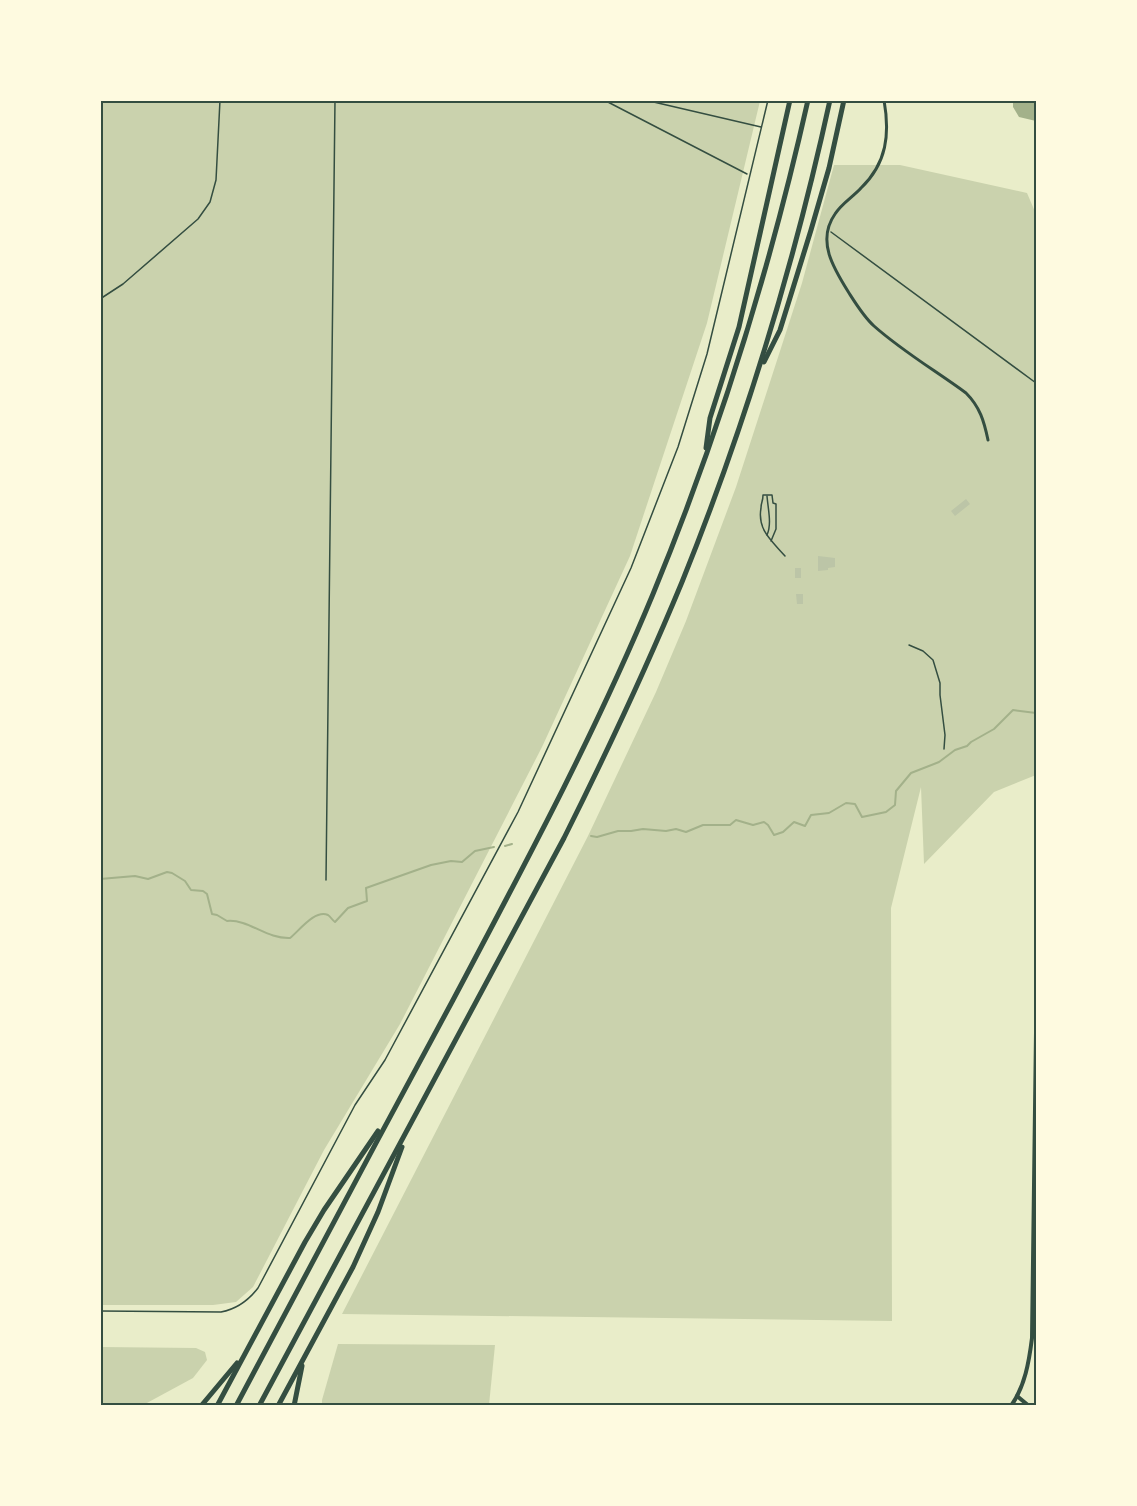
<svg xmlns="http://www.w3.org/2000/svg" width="1137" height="1506" viewBox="0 0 1137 1506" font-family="'Alegreya Sans',sans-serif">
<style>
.green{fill:#cad2ad}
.water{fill:#a3b18a}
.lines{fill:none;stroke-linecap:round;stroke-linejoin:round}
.stream{stroke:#a3b18a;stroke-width:2}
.building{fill:#bcc5a7}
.path{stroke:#344e41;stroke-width:1.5}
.service{stroke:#344e41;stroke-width:1.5}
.minor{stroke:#344e41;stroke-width:3}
.tertiary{stroke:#344e41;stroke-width:4}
.motorway{stroke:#344e41;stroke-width:5}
.neatline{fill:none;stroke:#344e41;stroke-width:2}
</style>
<rect width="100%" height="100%" fill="#e9edc9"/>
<g class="green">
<polygon points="100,101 760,101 707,323 630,556 542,747 400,1024 324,1150 253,1287 236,1302 213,1305 101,1305"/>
<polygon points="834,165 900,165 1027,193 1036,214 1036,775 994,792 924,864 921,787 891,908 892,1321 342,1314 588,836 656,692 686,621 736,487 802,283"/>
<polygon points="338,1344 495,1345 489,1405 322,1405 322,1400"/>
<polygon points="101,1347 196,1348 205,1352 207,1360 193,1378 145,1404 101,1405"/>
</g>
<polygon class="water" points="1013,101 1036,101 1036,121 1019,117 1013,107"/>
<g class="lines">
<g class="stream">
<polyline points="591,836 597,837 618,831 631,831 643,829 666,831 676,829 686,832 703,825 730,825 736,820 753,825 764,822 768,825 774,835 783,832 794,822 805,826 811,815 829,813 846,803 855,804 862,817 886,812 895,805 896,791 911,773 939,762 955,750 967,746 971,742 994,729 1013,710 1036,713"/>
<polyline points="505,846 512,844"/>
<path d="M100,879L135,876L148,879L167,872L172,873L185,881L191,890L203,891L207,894L212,914L217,915L227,921C249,919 266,939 290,938C299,931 315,909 328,915C331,917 332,920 335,922L348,908L367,901L366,888L431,865L451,861L462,862L475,851L494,847"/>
</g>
</g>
<g class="building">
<polygon points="966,499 970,504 955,516 951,511"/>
<polygon points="818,556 835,558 835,567 828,568 828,570 818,571"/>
<rect x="795" y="568" width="6" height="10"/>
<polygon points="796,594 803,594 803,604 797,604"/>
</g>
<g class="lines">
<g class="path">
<polyline points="604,100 747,174"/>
<polyline points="831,232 1036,383"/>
<path d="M767,535C772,524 768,509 767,496"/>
<path d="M771,541L776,529V504L773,503L772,495H763C763,502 761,502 761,508C757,530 772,541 785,556"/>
<polyline points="909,645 923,651 933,660 940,683 940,695 945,735 944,749"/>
</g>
<g class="service">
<polyline points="645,100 761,127"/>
<polyline points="100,299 123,284 198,219 210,202 216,180 220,100"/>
<polyline points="326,880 335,100"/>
<path d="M100,1311L221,1312C237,1309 248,1301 258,1288L355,1105L385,1060L518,812L631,568L678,447L707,354L768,100"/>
</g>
<path class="minor" d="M884,100C890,134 887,163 861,188C853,197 842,203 835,214C816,241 834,269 849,293C856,304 864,317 874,326C902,351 936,371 966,393C980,407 984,421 988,440"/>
<g class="tertiary">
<polyline points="1017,1396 1029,1406"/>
<path d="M1011,1406C1025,1386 1029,1362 1032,1338L1036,1033"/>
</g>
<g class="motorway">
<polyline points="764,362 780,330 811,230 829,168 844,100"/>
<polyline points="706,448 710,418 739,327 790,100"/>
<polyline points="201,1406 237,1363"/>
<polyline points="217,1406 305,1242 324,1210 378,1131"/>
<path d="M236,1406C308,1270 380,1135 453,1000C524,866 595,734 653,594C719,434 770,269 808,100"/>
<path d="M259,1406L564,838C606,754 646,669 682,582C745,426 794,265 830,100"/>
<polyline points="278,1406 353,1267 378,1212 402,1147"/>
<polyline points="294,1406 302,1366"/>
</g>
</g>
<rect width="1137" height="1506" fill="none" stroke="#fefae0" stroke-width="204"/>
<rect x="102" y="102" width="933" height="1302" class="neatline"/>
</svg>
